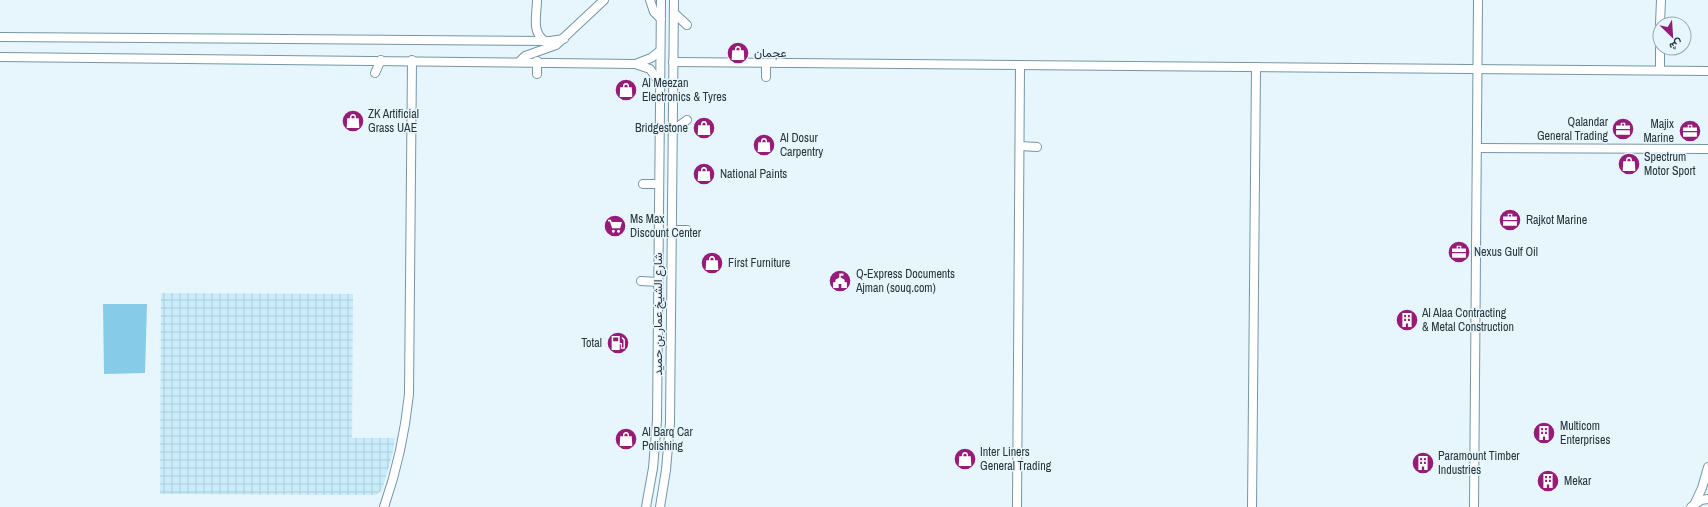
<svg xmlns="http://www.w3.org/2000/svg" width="1708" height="507" viewBox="0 0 1708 507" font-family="'Archivo Narrow',Vazirmatn,sans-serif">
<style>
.industrial{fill:url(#industrial-grid)}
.pitch{fill:#86cce9}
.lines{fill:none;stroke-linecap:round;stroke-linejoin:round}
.minor-casing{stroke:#7596a5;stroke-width:10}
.minor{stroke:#fff;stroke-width:8}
.labels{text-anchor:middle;stroke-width:3;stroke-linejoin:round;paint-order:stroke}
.poi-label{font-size:12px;fill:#28363c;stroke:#e7f5fc;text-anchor:start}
.street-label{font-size:12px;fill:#28363c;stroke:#e7f5fc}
</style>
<defs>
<pattern id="industrial-grid" width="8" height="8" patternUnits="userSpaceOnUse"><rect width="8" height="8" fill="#c9ecfb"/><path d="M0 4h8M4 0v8" fill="none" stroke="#adcbd8"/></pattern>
</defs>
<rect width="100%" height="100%" fill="#e7f5fc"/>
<polygon class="industrial" points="161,293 353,294 352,438 395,438 393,452 382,490 376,495 160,494"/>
<polygon class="pitch" points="103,304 147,304 145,373 104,374"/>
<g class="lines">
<g class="minor-casing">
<g id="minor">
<path d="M537,0C537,14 531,33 545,41"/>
<polyline points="650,0 654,12 661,19"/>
<polyline points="674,13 687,25"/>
<polyline points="1660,24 1661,0"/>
<polyline points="0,37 550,41 564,39"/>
<polyline points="0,57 635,64 650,69 659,82"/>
<polyline points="520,61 525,56 556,45 604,0"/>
<polyline points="673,62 1708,71"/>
<polyline points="638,63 651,58 660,51"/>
<polyline points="1660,70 1660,48"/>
<polyline points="375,73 381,60"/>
<polyline points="537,74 537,61"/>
<polyline points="766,77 766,63"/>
<polyline points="673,130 687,120"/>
<polyline points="1020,146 1037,147"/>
<polyline points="1477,148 1708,149"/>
<polyline points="643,184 659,184"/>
<polyline points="672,230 687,230"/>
<polyline points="641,281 658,282"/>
<polyline points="1695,503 1702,488 1708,467"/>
<path d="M384,507C397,470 405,433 409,394L412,60"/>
<polyline points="646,507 653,468 657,420 661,0"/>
<polyline points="660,507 666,470 670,423 674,0"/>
<polyline points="1017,507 1020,66"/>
<polyline points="1252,507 1256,67"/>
<polyline points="1474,507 1478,0"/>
<polyline points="1691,507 1701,500 1708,499"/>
</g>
</g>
<use href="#minor" class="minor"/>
</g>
<defs>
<g id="shop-disc" transform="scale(1.15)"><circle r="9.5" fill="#951d78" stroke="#e7f5fc"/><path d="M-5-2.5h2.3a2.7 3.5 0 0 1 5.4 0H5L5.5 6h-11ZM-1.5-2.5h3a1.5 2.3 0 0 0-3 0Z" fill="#fff"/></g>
<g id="office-disc" transform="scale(1.15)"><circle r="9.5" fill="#951d78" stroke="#e7f5fc"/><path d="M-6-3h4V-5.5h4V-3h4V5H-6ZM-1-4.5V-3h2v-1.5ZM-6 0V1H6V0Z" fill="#fff"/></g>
<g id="supermarket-disc" transform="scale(1.15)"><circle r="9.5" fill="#951d78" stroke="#e7f5fc"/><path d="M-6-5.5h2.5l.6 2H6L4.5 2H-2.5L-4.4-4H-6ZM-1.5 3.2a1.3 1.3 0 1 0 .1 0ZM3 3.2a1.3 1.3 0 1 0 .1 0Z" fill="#fff"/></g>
<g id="civic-disc" transform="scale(1.15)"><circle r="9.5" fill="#951d78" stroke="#e7f5fc"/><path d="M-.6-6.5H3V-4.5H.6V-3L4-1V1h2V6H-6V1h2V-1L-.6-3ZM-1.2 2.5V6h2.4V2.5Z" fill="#fff"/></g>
<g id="building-disc" transform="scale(1.15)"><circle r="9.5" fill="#951d78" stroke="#e7f5fc"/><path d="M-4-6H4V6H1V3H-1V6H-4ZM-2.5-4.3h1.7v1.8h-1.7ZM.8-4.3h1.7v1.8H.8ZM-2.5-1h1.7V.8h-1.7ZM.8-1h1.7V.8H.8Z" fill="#fff"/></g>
<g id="fuel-disc" transform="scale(1.15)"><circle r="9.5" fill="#951d78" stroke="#e7f5fc"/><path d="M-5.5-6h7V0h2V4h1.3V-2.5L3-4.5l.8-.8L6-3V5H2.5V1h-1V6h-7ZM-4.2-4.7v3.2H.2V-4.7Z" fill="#fff"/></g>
</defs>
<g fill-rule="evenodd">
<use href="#shop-disc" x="738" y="53"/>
<use href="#shop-disc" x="626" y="90"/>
<use href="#shop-disc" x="353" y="121"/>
<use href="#shop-disc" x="704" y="128"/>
<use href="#office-disc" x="1623" y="129"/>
<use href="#office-disc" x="1690" y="131"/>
<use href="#shop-disc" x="764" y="145"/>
<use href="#shop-disc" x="1629" y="164"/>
<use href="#shop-disc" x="704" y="174"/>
<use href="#office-disc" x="1510" y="220"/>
<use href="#supermarket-disc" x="615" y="226"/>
<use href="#office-disc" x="1459" y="252"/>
<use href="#shop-disc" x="712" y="263"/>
<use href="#civic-disc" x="840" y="281"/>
<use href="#building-disc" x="1407" y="320"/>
<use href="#fuel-disc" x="618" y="343"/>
<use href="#building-disc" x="1544" y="433"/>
<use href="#shop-disc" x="626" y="439"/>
<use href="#shop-disc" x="965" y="459"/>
<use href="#building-disc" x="1423" y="463"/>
<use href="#building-disc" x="1548" y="481"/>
</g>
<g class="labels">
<g class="poi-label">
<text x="754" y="57">عجمان</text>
<text x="642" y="87">Al Meezan<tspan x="642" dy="14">Electronics &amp; Tyres</tspan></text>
<text x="368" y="118">ZK Artificial<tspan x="368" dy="14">Grass UAE</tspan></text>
<text x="1608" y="126" text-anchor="end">Qalandar<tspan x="1608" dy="14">General Trading</tspan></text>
<text x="1674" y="128" text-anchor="end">Majix<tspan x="1674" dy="14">Marine</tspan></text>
<text x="688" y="132" text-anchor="end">Bridgestone</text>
<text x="780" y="142">Al Dosur<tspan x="780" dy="14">Carpentry</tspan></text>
<text x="1644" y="161">Spectrum<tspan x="1644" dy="14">Motor Sport</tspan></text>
<text x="720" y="178">National Paints</text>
<text x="630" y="223">Ms Max<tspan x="630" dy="14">Discount Center</tspan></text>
<text x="1526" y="224">Rajkot Marine</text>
<text x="1474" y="256">Nexus Gulf Oil</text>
<text x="728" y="267">First Furniture</text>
<text x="856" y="278">Q-Express Documents<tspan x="856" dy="14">Ajman (souq.com)</tspan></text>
<text x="1422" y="317">Al Alaa Contracting<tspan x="1422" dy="14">&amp; Metal Construction</tspan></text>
<text x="602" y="347" text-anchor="end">Total</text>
<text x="1560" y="430">Multicom<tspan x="1560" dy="14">Enterprises</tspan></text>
<text x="642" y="436">Al Barq Car<tspan x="642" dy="14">Polishing</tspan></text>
<text x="980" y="456">Inter Liners<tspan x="980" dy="14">General Trading</tspan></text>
<text x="1438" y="460">Paramount Timber<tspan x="1438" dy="14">Industries</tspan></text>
<text x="1564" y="485">Mekar</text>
</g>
<g class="street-label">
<text transform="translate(658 314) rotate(-90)" y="4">شارع الشيخ عمار بن حميد</text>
</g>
</g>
<g transform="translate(1672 36) rotate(155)"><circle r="19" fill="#e7f5fc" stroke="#9ba9af"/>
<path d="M0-3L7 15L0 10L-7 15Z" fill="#951d78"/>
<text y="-6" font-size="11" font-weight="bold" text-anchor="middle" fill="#28363c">ش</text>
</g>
</svg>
